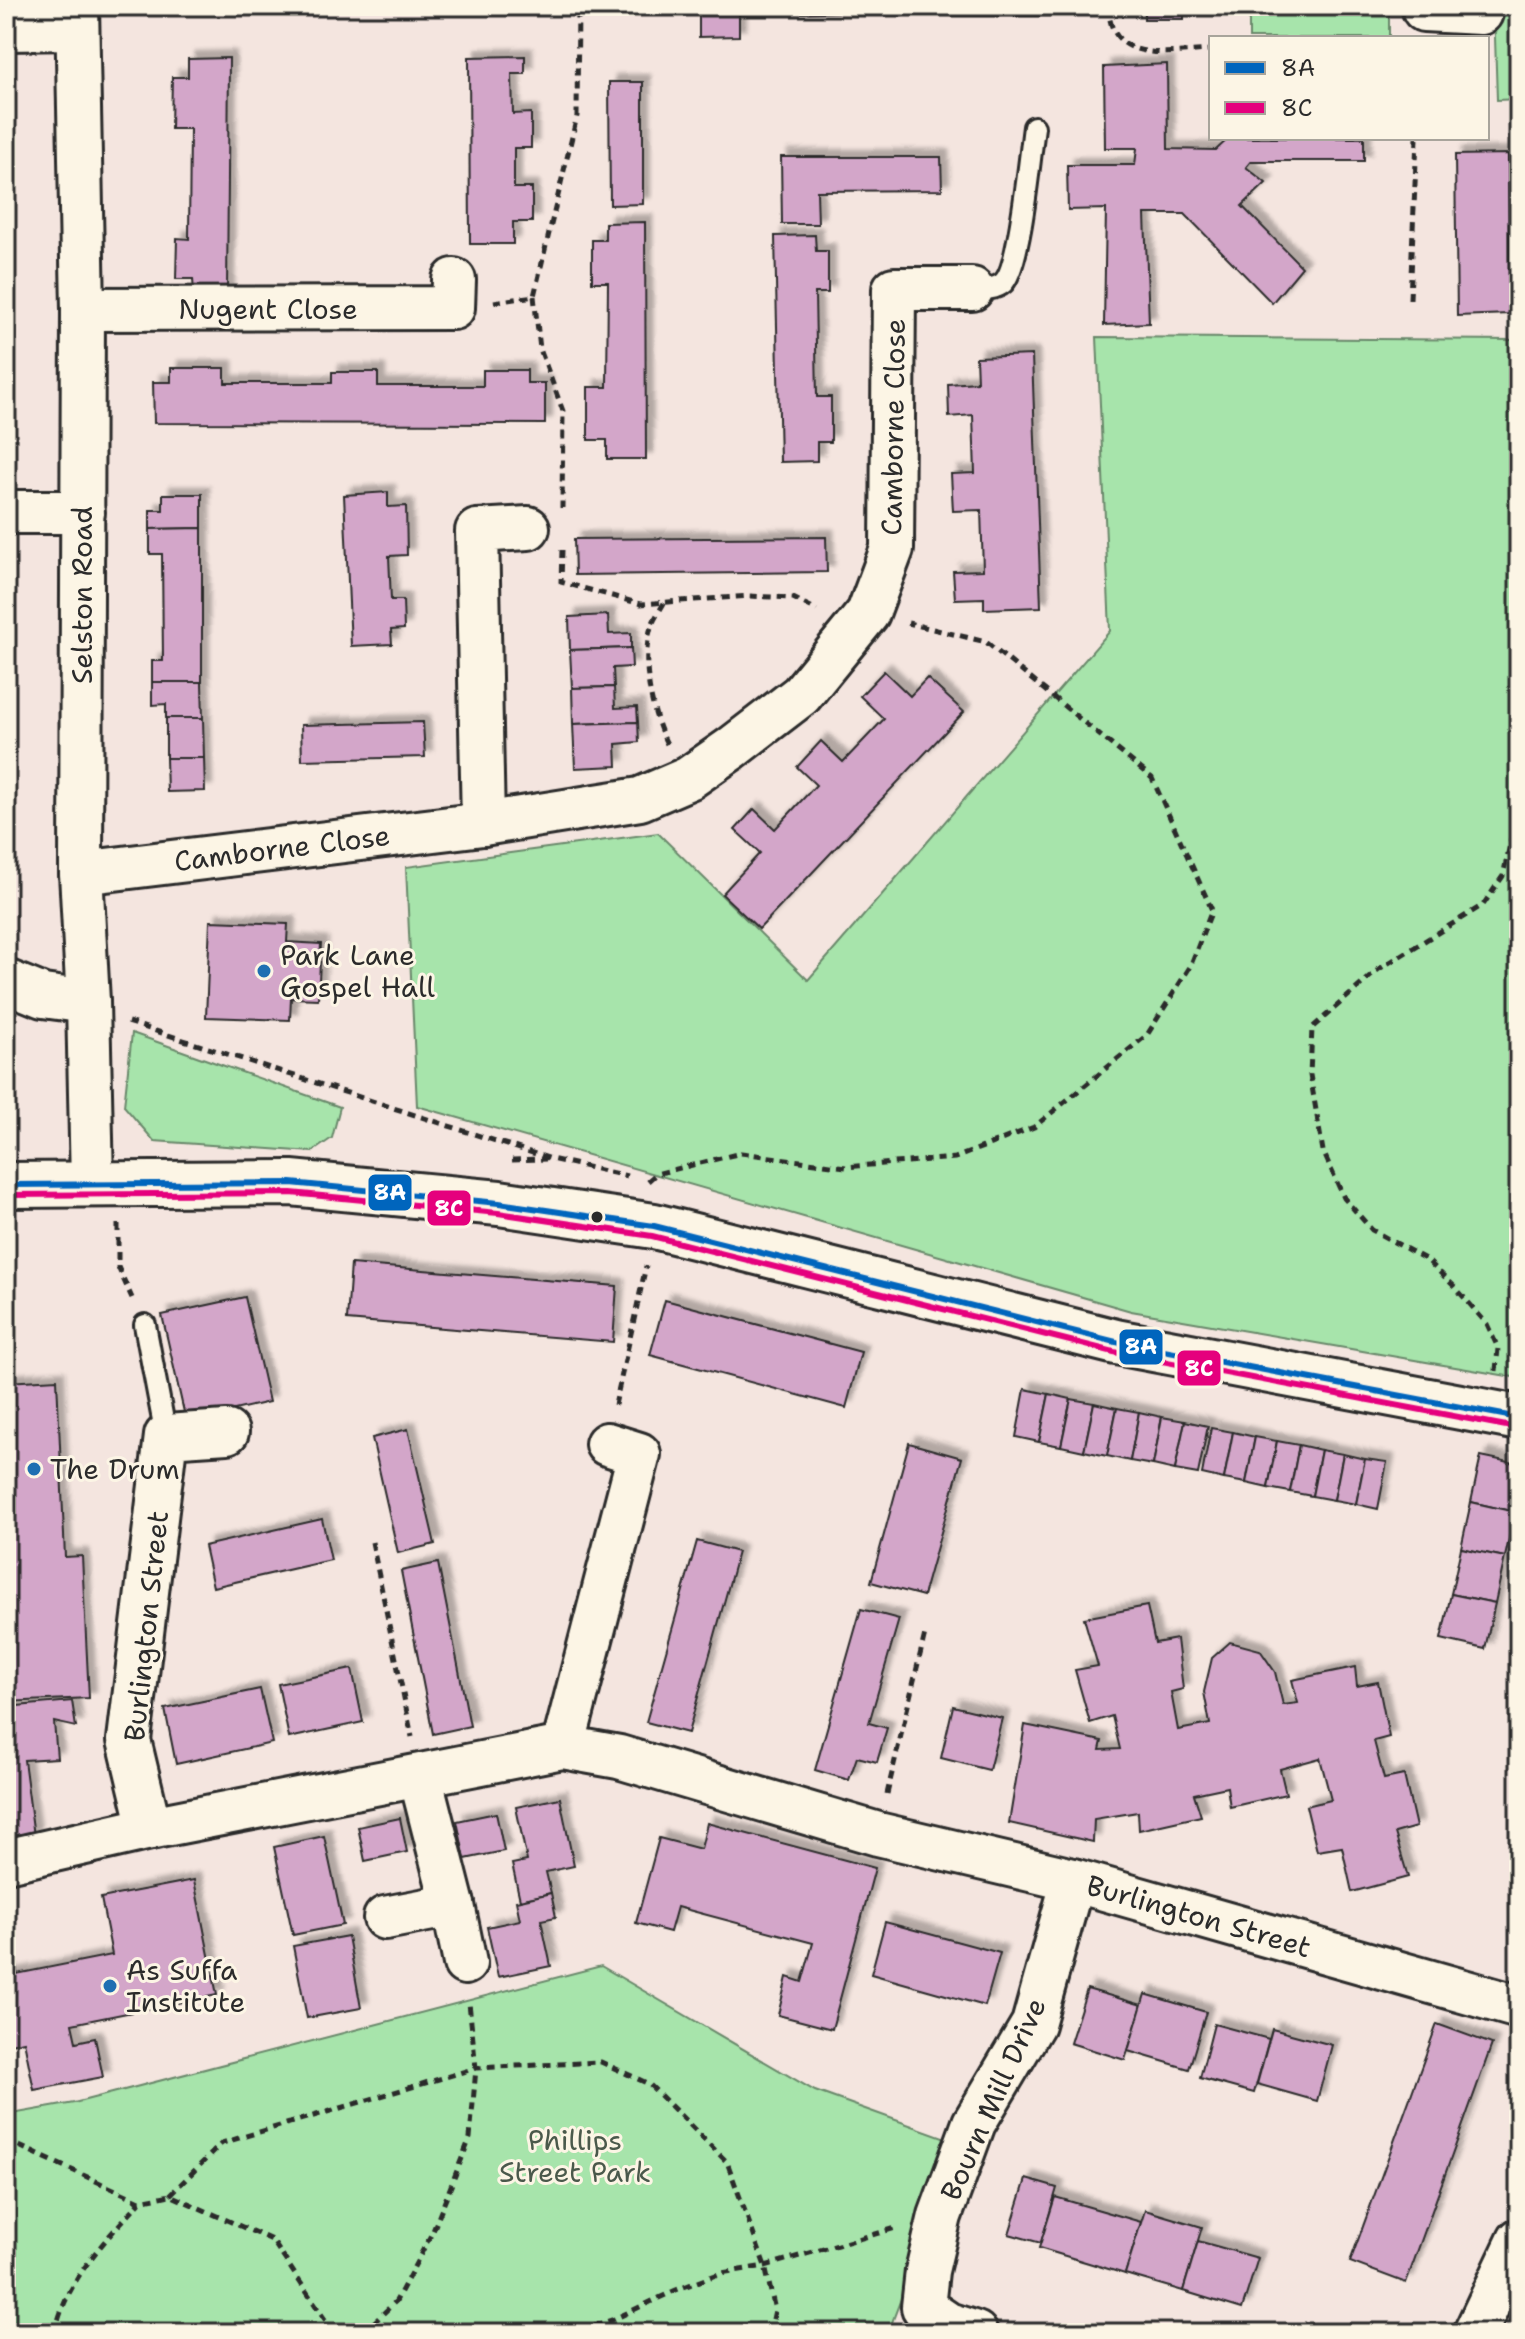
<svg xmlns="http://www.w3.org/2000/svg" width="1525" height="2339" viewBox="0 0 1525 2339" font-family="'Shantell Sans',sans-serif">
<style>
.green{fill:#a7e4ab;stroke:#69886b;stroke-width:2}
.building{fill:#d3a6c9;stroke:#2b2b2b;stroke-width:2;filter:url(#shadow)}
.lines{fill:none;stroke-linecap:round;stroke-linejoin:round}
.service-casing{stroke:#2b2b2b;stroke-width:26}
.minor-casing{stroke:#2b2b2b;stroke-width:48}
.secondary-casing{stroke:#2b2b2b;stroke-width:50}
.path{stroke:#2b2b2b;stroke-width:5;stroke-dasharray:8 6;stroke-linecap:butt}
.service{stroke:#fcf5e5;stroke-width:20}
.minor{stroke:#fcf5e5;stroke-width:42}
.secondary{stroke:#fcf5e5;stroke-width:44}
.bus-1-casing{stroke:#fcf5e5;stroke-width:12}
.bus-2-casing{stroke:#fcf5e5;stroke-width:12}
.bus-1{stroke:#0065bd;stroke-width:6}
.bus-2{stroke:#e5007d;stroke-width:6}
.poi-dot{fill:#1f6fb2;stroke:#fcf5e5;stroke-width:3}
.bus-dot{fill:#2b2b2b;stroke:#fcf5e5;stroke-width:3}
.labels{text-anchor:middle;stroke-width:6;stroke-linejoin:round;paint-order:stroke}
.street-label{font-size:28px;fill:#2b2b2b;stroke:#fcf5e5}
.poi-label{font-size:28px;fill:#2b2b2b;stroke:#fcf5e5;text-anchor:start}
.park-label{font-size:28px;fill:#4a594b;stroke:#fcf5e5}
.line-badge{stroke:#fcf5e5;stroke-width:3}
.badge-label{font-size:22px;text-anchor:middle;font-weight:bold;fill:#fff}
</style>
<defs>
<filter id="shadow"><feDropShadow dx="7" dy="-7" stdDeviation="2" flood-color="#0004"/></filter>
</defs>
<rect width="100%" height="100%" fill="#f4e5df"/>
<filter id="ink" filterUnits="userSpaceOnUse"><feTurbulence type="fractalNoise" baseFrequency=".0125" numOctaves="2"/><feDisplacementMap in="SourceGraphic" scale="16" xChannelSelector="R" yChannelSelector="G"/><feConvolveMatrix kernelMatrix="1 2 1 2 8 2 1 2 1" color-interpolation-filters="sRGB"/></filter>
<g filter="url(#ink)">
<g class="green">
<rect x="1249" y="6" width="140" height="32"/>
<polygon points="1494,6 1519,6 1519,99 1497,100"/>
<polygon points="1097,337 1519,340 1519,1378 1131,1311 417,1106 406,867 658,833 808,980 1110,631"/>
<polygon points="132,1033 340,1107 332,1138 312,1152 154,1141 124,1106"/>
<polygon points="601,1966 815,2091 960,2143 888,2333 6,2333 6,2115 74,2103"/>
</g>
<g class="building">
<rect x="205" y="6" width="24" height="5"/>
<polygon points="590,6 850,6 850,12 739,14 739,36 699,37 699,12 590,13"/>
<polygon points="889,6 1076,6 1076,16 889,15"/>
<rect x="1144" y="6" width="40" height="13"/>
<polygon points="525,56 525,74 512,74 513,114 531,113 531,148 514,148 514,188 532,188 532,222 513,222 513,244 470,244 469,57"/>
<polygon points="229,58 227,294 194,293 193,279 176,279 177,238 189,239 190,129 171,129 172,77 188,77 188,59"/>
<polygon points="1167,64 1168,149 1216,150 1229,138 1364,138 1364,161 1251,161 1246,167 1266,183 1242,206 1302,267 1272,303 1185,214 1145,214 1149,323 1104,325 1106,209 1068,210 1067,165 1135,165 1137,148 1105,148 1104,67"/>
<polygon points="609,82 643,82 643,204 610,205"/>
<polygon points="1508,154 1510,314 1457,316 1455,155"/>
<polygon points="781,157 941,157 942,190 817,191 818,224 782,224"/>
<polygon points="645,222 646,459 607,459 607,440 588,440 588,387 607,387 608,282 592,282 592,240 605,240 605,223"/>
<polygon points="815,235 816,251 828,251 828,293 815,293 817,397 831,397 831,442 817,442 817,461 780,462 775,236"/>
<polygon points="1032,355 1041,607 984,609 984,598 955,599 953,571 983,570 981,510 953,511 951,474 975,473 973,415 949,417 948,384 977,382 976,357"/>
<polygon points="171,368 225,368 225,383 332,383 332,372 378,372 378,386 483,386 483,370 527,370 527,383 545,383 545,424 154,423 153,382 171,382"/>
<polygon points="388,492 388,507 406,506 407,555 389,556 391,600 403,600 404,629 391,630 392,644 351,646 344,495"/>
<polygon points="163,494 202,494 202,528 150,529 150,510 163,510"/>
<polygon points="202,528 202,682 152,682 152,661 163,661 162,554 150,554 150,529"/>
<polygon points="826,537 827,572 575,575 574,539"/>
<polygon points="608,615 609,634 631,633 631,648 570,650 569,617"/>
<polygon points="631,648 632,667 613,668 614,687 572,688 570,650"/>
<polygon points="884,671 910,696 927,678 964,712 759,929 722,894 760,853 735,830 754,809 775,829 816,785 797,767 821,741 843,762 884,719 860,696"/>
<polygon points="152,682 202,682 203,718 166,718 166,704 152,705"/>
<polygon points="614,687 615,708 637,707 638,722 573,724 572,688"/>
<polygon points="166,718 203,718 204,758 166,758"/>
<polygon points="423,722 425,757 302,760 301,725"/>
<polygon points="638,722 639,742 616,744 617,766 575,768 573,724"/>
<polygon points="166,758 204,758 205,791 167,792"/>
<polygon points="210,921 288,924 287,942 321,944 318,999 291,998 290,1020 206,1017"/>
<polygon points="351,1264 617,1286 613,1342 347,1320"/>
<polygon points="245,1297 269,1402 186,1421 162,1315"/>
<polygon points="665,1300 861,1352 846,1408 650,1355"/>
<polygon points="57,1379 65,1557 82,1556 89,1698 6,1702 6,1382"/>
<polygon points="1025,1389 1049,1394 1039,1442 1016,1437"/>
<polygon points="1049,1394 1071,1399 1061,1446 1039,1442"/>
<polygon points="1071,1399 1094,1403 1084,1451 1061,1446"/>
<polygon points="1094,1403 1117,1408 1107,1456 1084,1451"/>
<polygon points="1117,1408 1139,1412 1130,1461 1107,1456"/>
<polygon points="1139,1412 1162,1417 1153,1465 1130,1461"/>
<polygon points="1162,1417 1185,1421 1175,1470 1153,1465"/>
<polygon points="1185,1421 1208,1426 1198,1474 1175,1470"/>
<polygon points="1211,1428 1233,1432 1224,1479 1202,1474"/>
<polygon points="408,1429 435,1544 398,1553 372,1438"/>
<polygon points="1233,1432 1255,1437 1246,1483 1224,1479"/>
<polygon points="1255,1437 1277,1441 1268,1488 1246,1483"/>
<polygon points="1277,1441 1299,1445 1290,1492 1268,1488"/>
<polygon points="909,1443 962,1458 923,1596 871,1582"/>
<polygon points="1299,1445 1321,1450 1312,1496 1290,1492"/>
<polygon points="1321,1450 1343,1454 1334,1500 1312,1496"/>
<polygon points="1343,1454 1365,1459 1356,1504 1334,1500"/>
<polygon points="1481,1456 1519,1464 1519,1492 1515,1512 1471,1502"/>
<polygon points="1365,1459 1387,1462 1378,1509 1356,1504"/>
<polygon points="1471,1502 1515,1512 1505,1557 1461,1548"/>
<polygon points="322,1519 331,1560 213,1587 204,1546"/>
<polygon points="697,1541 738,1552 688,1733 646,1722"/>
<polygon points="1461,1548 1505,1557 1495,1603 1451,1594"/>
<polygon points="438,1563 470,1726 433,1734 401,1571"/>
<polygon points="1451,1594 1495,1603 1485,1649 1441,1639"/>
<polygon points="1147,1606 1155,1643 1177,1639 1183,1689 1171,1692 1178,1730 1210,1724 1204,1692 1212,1658 1230,1642 1260,1650 1275,1672 1283,1705 1298,1703 1292,1680 1355,1667 1357,1686 1378,1682 1389,1737 1374,1741 1384,1779 1404,1775 1416,1827 1395,1833 1408,1877 1352,1892 1342,1847 1317,1851 1306,1806 1331,1800 1320,1758 1280,1769 1286,1794 1230,1807 1227,1787 1194,1794 1201,1816 1139,1830 1138,1812 1094,1819 1093,1842 1009,1823 1025,1725 1102,1741 1100,1750 1120,1749 1112,1716 1090,1723 1075,1670 1098,1666 1084,1618"/>
<polygon points="861,1609 899,1619 869,1723 887,1728 877,1762 857,1757 849,1780 815,1770"/>
<polygon points="352,1669 363,1722 289,1738 278,1684"/>
<polygon points="260,1689 272,1743 176,1764 165,1709"/>
<polygon points="72,1701 76,1727 54,1722 57,1758 24,1760 34,1836 6,1841 6,1707"/>
<polygon points="953,1706 1002,1718 989,1770 941,1758"/>
<polygon points="560,1798 574,1866 546,1872 551,1893 520,1900 512,1864 527,1861 516,1807"/>
<polygon points="496,1813 504,1851 465,1859 457,1821"/>
<polygon points="400,1818 407,1852 365,1861 358,1827"/>
<polygon points="707,1823 875,1868 832,2029 778,2015 787,1977 802,1982 813,1943 677,1907 670,1932 636,1923 659,1838 701,1849"/>
<polygon points="324,1836 343,1925 293,1935 274,1847"/>
<polygon points="194,1880 217,1995 72,2024 76,2042 95,2038 103,2077 34,2090 24,2041 6,2045 6,1976 112,1955 101,1898"/>
<polygon points="551,1893 556,1917 541,1920 551,1966 498,1977 487,1927 520,1920 516,1901"/>
<polygon points="885,1922 1000,1953 985,2006 871,1974"/>
<polygon points="348,1936 361,2008 307,2018 293,1946"/>
<polygon points="1087,1989 1142,2005 1125,2060 1070,2043"/>
<polygon points="1145,1994 1206,2012 1189,2069 1128,2051"/>
<polygon points="1214,2024 1269,2039 1254,2093 1200,2078"/>
<polygon points="1437,2024 1492,2044 1406,2283 1350,2262"/>
<polygon points="1272,2029 1332,2045 1317,2101 1257,2084"/>
<polygon points="1026,2179 1057,2188 1041,2243 1009,2234"/>
<polygon points="1055,2197 1141,2222 1125,2274 1039,2248"/>
<polygon points="1145,2210 1202,2227 1183,2291 1125,2274"/>
<polygon points="1198,2241 1258,2258 1242,2309 1183,2291"/>
</g>
<g class="lines">
<g class="service-casing">
<g id="service">
<path d="M972,289C982,289 995,290 1003,283C1020,268 1030,154 1034,127"/>
<polyline points="145,1325 166,1436"/>
</g>
</g>
<g class="minor-casing">
<g id="minor">
<polyline points="77,6 83,309 81,873 88,1002 92,1183"/>
<polyline points="1424,10 1481,13"/>
<polyline points="6,29 77,28"/>
<polyline points="83,309 453,308 454,280"/>
<polyline points="6,512 83,512"/>
<polyline points="483,824 477,531 528,528"/>
<polyline points="81,873 483,824 640,799 689,778 732,748 801,695 868,613 892,549 894,289 972,289"/>
<polyline points="6,981 43,996 88,1002"/>
<polyline points="563,1747 639,1454 607,1444"/>
<polyline points="420,1776 453,1905 465,1963"/>
<polyline points="150,1828 129,1740 166,1436 227,1432"/>
<polyline points="6,1861 150,1828 563,1747 619,1757 878,1834 1073,1880 1519,2007"/>
<polyline points="385,1918 453,1905"/>
<polyline points="976,2333 948,2324 923,2307 927,2271 940,2216 974,2123 1033,2024 1073,1880"/>
<polyline points="1475,2333 1519,2240"/>
</g>
</g>
<g class="secondary-casing">
<polyline id="secondary" points="6,1185 291,1183 499,1203 654,1226 1116,1342 1519,1418"/>
</g>
<g class="path">
<path d="M1107,6C1109,14 1110,24 1114,31C1130,62 1182,51 1211,50"/>
<polyline points="534,296 540,349 563,411 562,508"/>
<polyline points="1410,299 1417,138"/>
<polyline points="494,302 534,296 577,116 578,6"/>
<polyline points="562,550 561,582 641,604 749,596 793,598 817,610"/>
<path d="M664,603C659,612 652,622 650,631C641,663 652,715 667,744"/>
<polyline points="128,1022 551,1159 627,1176"/>
<polyline points="512,1160 546,1159"/>
<polyline points="648,1181 656,1174 741,1153 846,1167 955,1158 1034,1127 1147,1035 1190,967 1212,910 1152,778 986,642 908,623"/>
<polyline points="118,1224 118,1267 132,1298"/>
<polyline points="1496,1371 1498,1348 1487,1324 1455,1287 1427,1260 1372,1230 1344,1198 1323,1151 1310,1075 1312,1028 1379,969 1483,905 1503,876 1519,803"/>
<polyline points="615,1405 646,1266"/>
<polyline points="372,1542 412,1737"/>
<polyline points="887,1794 925,1634"/>
<polyline points="6,2140 140,2201 170,2195 272,2240 334,2333"/>
<polyline points="170,2195 222,2143 476,2068 601,2062 649,2084 727,2162 765,2266 775,2310 770,2333"/>
<path d="M55,2333C66,2280 105,2240 140,2202"/>
<polyline points="363,2333 396,2301 433,2231 470,2138 476,2068 469,2003"/>
<polyline points="567,2333 612,2320 676,2290 721,2273 765,2266 896,2228"/>
</g>
<use href="#service" class="service"/>
<use href="#minor" class="minor"/>
<use href="#secondary" class="secondary"/>
<g class="bus-1-casing">
<polyline id="bus-1" points="6,1185 291,1183 499,1203 654,1226 1116,1342 1519,1418"/>
</g>
<g class="bus-2-casing">
<polyline id="bus-2" points="6,1195 291,1193 498,1213 652,1236 1114,1352 1517,1428"/>
</g>
<use href="#bus-1" class="bus-1"/>
<use href="#bus-2" class="bus-2"/>
</g>
</g>
<g class="poi-dot">
<circle cx="264" cy="971" r="8"/>
<circle cx="34" cy="1469" r="8"/>
<circle cx="110" cy="1986" r="8"/>
</g>
<circle class="bus-dot" cx="597" cy="1217" r="7"/>
<g class="labels">
<g class="street-label">
<text x="268" y="319">Nugent Close</text>
<text transform="translate(893 427) rotate(-89)" y="10">Camborne Close</text>
<text transform="translate(82 595) rotate(-90)" y="10">Selston Road</text>
<text transform="translate(282 848) rotate(-7)" y="10">Camborne Close</text>
<text transform="translate(146 1626) rotate(-84)" y="10">Burlington Street</text>
<text transform="translate(1199 1916) rotate(16)" y="10">Burlington Street</text>
<text transform="translate(993 2099) rotate(-66)" y="10">Bourn Mill Drive</text>
</g>
<g class="poi-label">
<text x="280" y="965">Park Lane<tspan x="280" dy="32">Gospel Hall</tspan></text>
<text x="50" y="1479">The Drum</text>
<text x="126" y="1980">As Suffa<tspan x="126" dy="32">Institute</tspan></text>
</g>
<g class="park-label">
<text x="575" y="2150">Phillips<tspan x="575" dy="32">Street Park</tspan></text>
</g>
</g>
<g class="line-badge">
<rect x="367" y="1173" width="46" height="39" rx="8" fill="#0065bd"/>
<rect x="426" y="1189" width="46" height="38" rx="8" fill="#e5007d"/>
<rect x="1118" y="1328" width="46" height="38" rx="8" fill="#0065bd"/>
<rect x="1176" y="1349" width="46" height="38" rx="8" fill="#e5007d"/>
</g>
<g class="badge-label">
<text x="390" y="1200">8A</text>
<text x="449" y="1216">8C</text>
<text x="1141" y="1354">8A</text>
<text x="1199" y="1376">8C</text>
</g>
<rect width="1525" height="2339" fill="none" stroke="#fcf5e5" stroke-width="32"/>
<rect x="16" y="16" width="1493" height="2307" fill="none" stroke="#2b2b2b" stroke-width="3" filter="url(#ink)"/>
<rect x="1209" y="36" width="280" height="104" fill="#fcf5e5" stroke="#a8a49b" stroke-width="2"/>
<rect x="1225" y="62" width="40" height="12" fill="#0065bd" stroke="#a8a49b" stroke-width="2"/>
<text x="1281" y="76" font-size="24" fill="#2b2b2b">8A</text>
<rect x="1225" y="102" width="40" height="12" fill="#e5007d" stroke="#a8a49b" stroke-width="2"/>
<text x="1281" y="116" font-size="24" fill="#2b2b2b">8C</text>
</svg>
